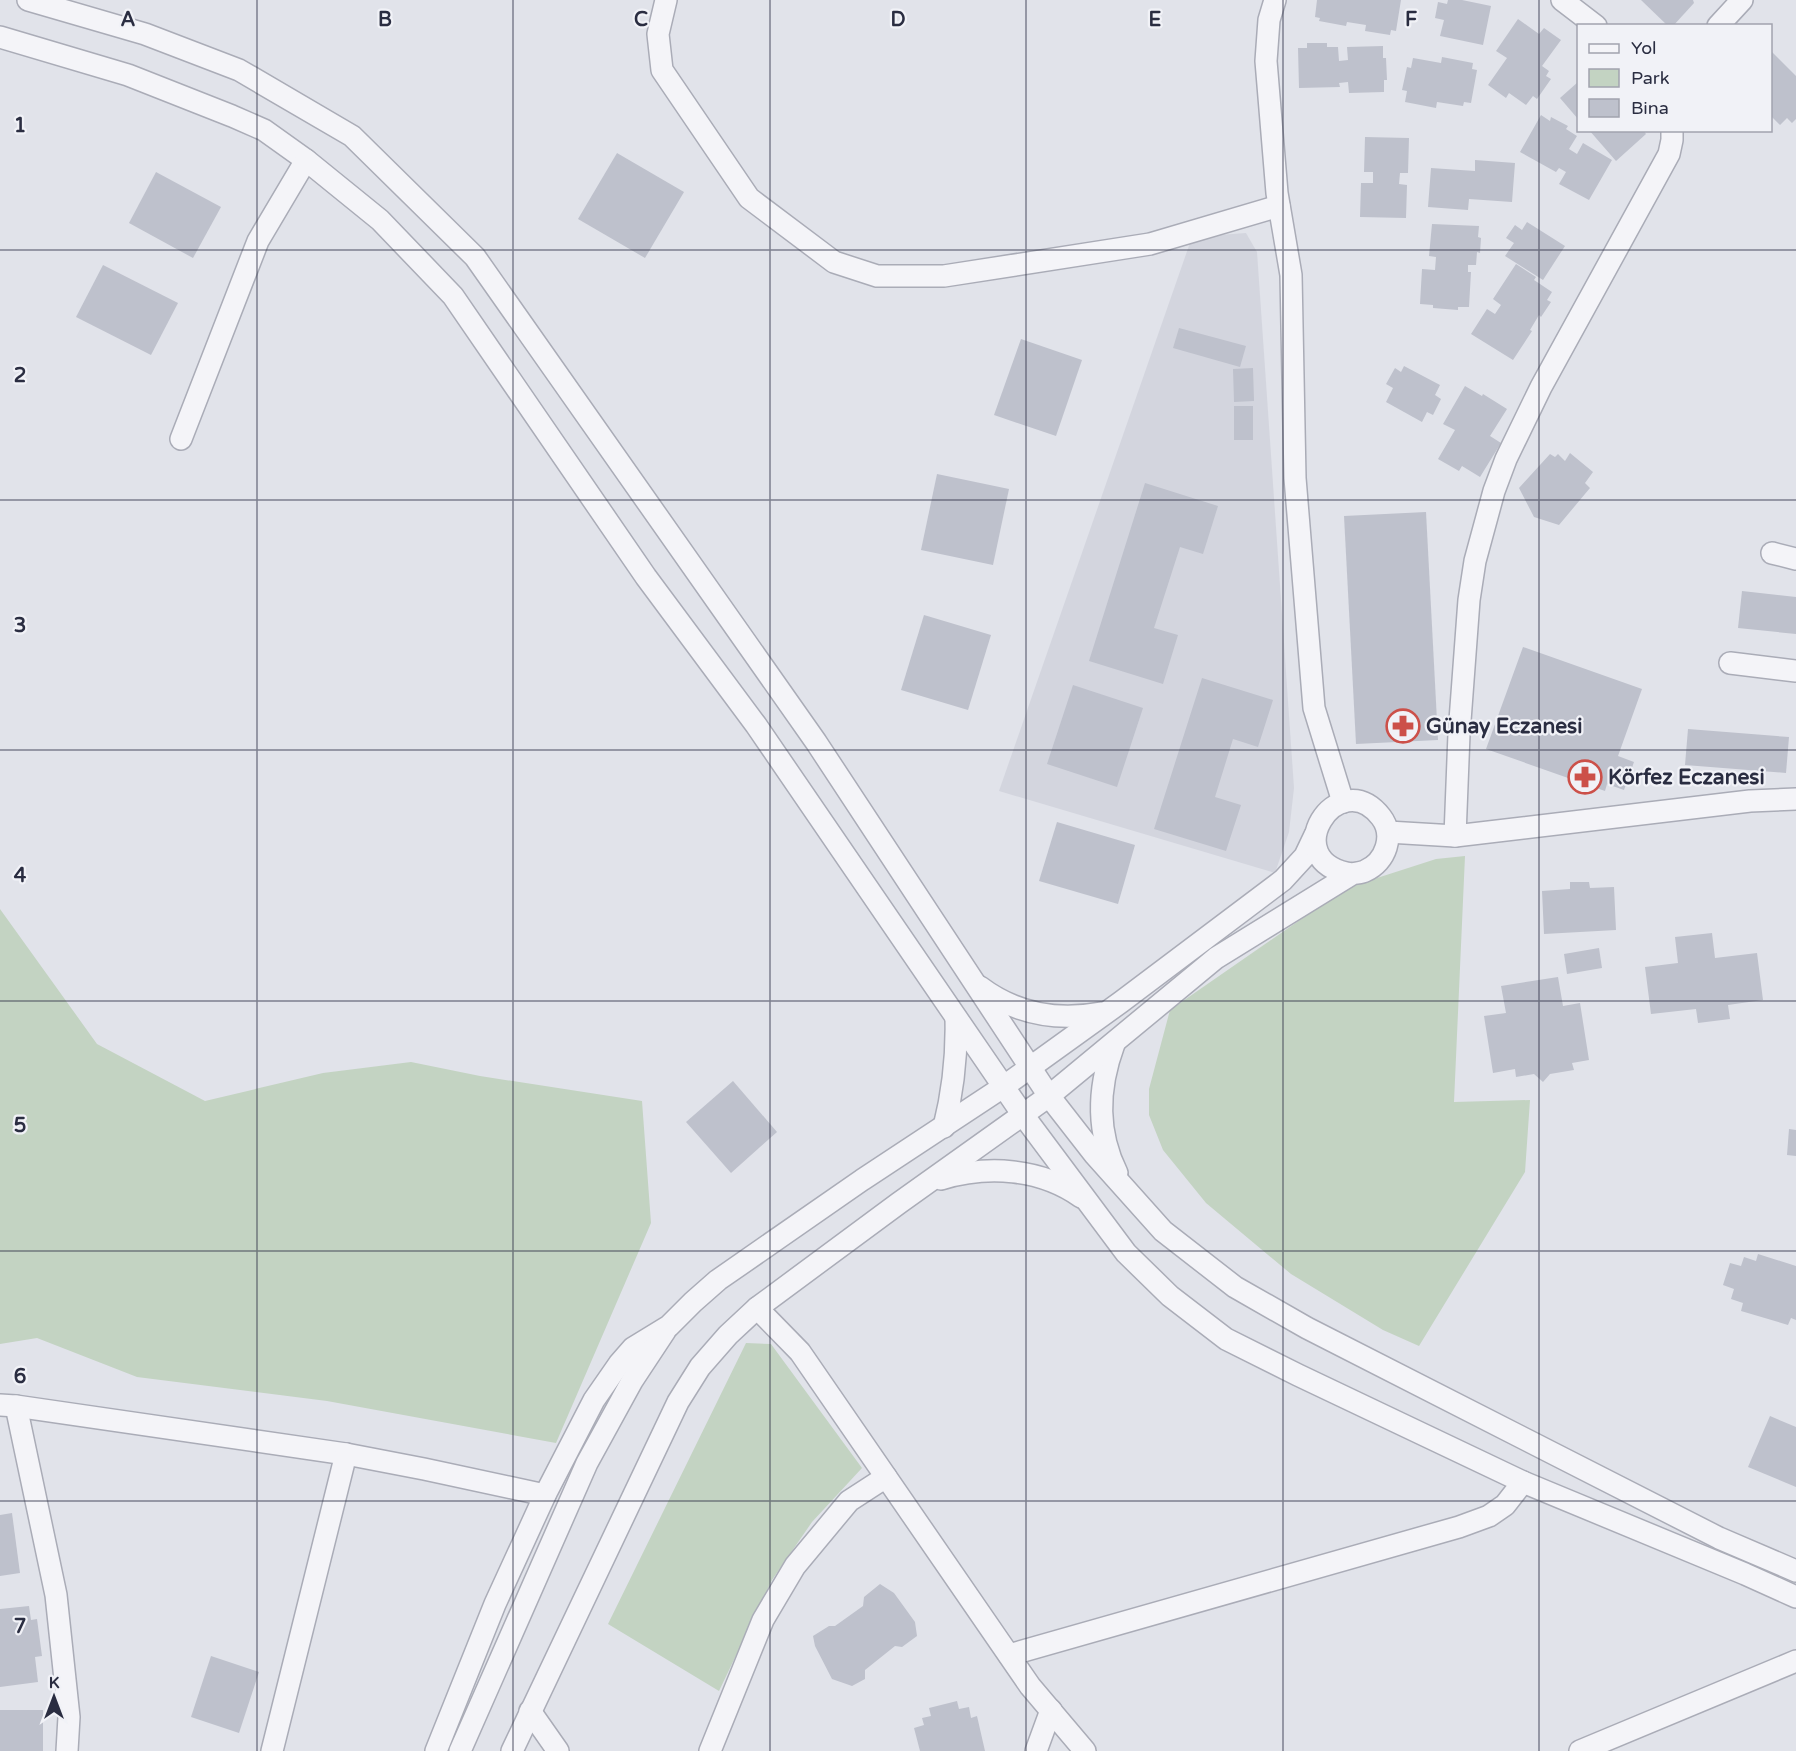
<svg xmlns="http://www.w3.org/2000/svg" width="1796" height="1751" viewBox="0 0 1796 1751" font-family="'Varela Round',sans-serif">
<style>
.built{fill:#d3d5de}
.green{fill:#c3d3c2}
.building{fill:#bec1cc}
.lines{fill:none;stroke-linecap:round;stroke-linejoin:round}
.minor-casing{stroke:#aaacb7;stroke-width:24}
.minor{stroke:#f4f4f8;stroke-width:21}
.grid{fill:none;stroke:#2a2d41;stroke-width:1.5;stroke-opacity:0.55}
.labels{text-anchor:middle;stroke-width:4.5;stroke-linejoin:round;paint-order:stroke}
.poi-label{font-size:21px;font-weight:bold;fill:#2a2d41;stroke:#f1f2f7;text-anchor:start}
.grid-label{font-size:20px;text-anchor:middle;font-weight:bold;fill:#2a2d41;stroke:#f1f2f7;stroke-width:4.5;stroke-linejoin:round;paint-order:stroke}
</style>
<rect width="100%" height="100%" fill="#e1e3ea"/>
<polygon class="built" points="1246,233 1257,252 1294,788 1289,832 1275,873 999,791 1192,237"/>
<g class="green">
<polygon points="1465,856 1454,1102 1530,1100 1525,1172 1419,1346 1383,1330 1291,1274 1206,1203 1163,1150 1149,1115 1149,1089 1170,1010 1346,888 1436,859"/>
<polygon points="0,909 97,1044 205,1101 323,1073 411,1062 480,1076 642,1101 651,1223 556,1443 327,1401 137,1377 37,1338 0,1344"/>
<polygon points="746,1343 771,1344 862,1468 812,1522 772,1580 719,1691 608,1624"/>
</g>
<g class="building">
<polygon points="1317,0 1401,0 1396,31 1391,30 1390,35 1365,31 1366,25 1347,22 1346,26 1319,21 1320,18 1315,17"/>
<polygon points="1448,0 1462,0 1491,6 1483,45 1440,36 1444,20 1435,18 1438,2 1447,4"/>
<polygon points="1641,0 1693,0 1694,3 1673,26 1668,26"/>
<polygon points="1518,19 1539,34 1544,28 1561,40 1542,66 1549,71 1546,76 1551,79 1537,99 1533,96 1526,105 1509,93 1506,98 1488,85 1507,58 1496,51"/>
<polygon points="1307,43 1327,43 1327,47 1338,47 1339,61 1348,60 1347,47 1383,46 1383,58 1386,58 1387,80 1384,80 1384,92 1349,93 1348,82 1339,83 1340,87 1299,88 1298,48 1307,48"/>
<polygon points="1772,52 1796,76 1796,119 1792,123 1787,118 1780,125 1770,115 1770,54"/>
<polygon points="1442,57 1473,63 1472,69 1477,70 1471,103 1464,102 1463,106 1437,102 1436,108 1405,102 1407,91 1402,90 1407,67 1411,68 1413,58 1441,63"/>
<polygon points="1578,82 1578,119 1560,98"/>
<polygon points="1541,115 1550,121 1551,117 1568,126 1566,129 1577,136 1569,149 1577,154 1583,143 1612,160 1589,200 1559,184 1566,172 1559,168 1556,172 1520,152"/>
<polygon points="1589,130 1643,130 1646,134 1616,161"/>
<polygon points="1365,137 1409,138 1408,173 1400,173 1399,184 1407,185 1406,218 1360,217 1361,183 1373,183 1373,172 1364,172"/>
<polygon points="617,153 684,192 645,258 578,219"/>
<polygon points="1475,160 1515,163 1512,202 1469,199 1468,210 1428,207 1431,168 1475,171"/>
<polygon points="156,172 221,207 193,258 129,223"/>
<polygon points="1527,222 1565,246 1543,280 1505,256 1514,243 1506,238 1515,225 1522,230"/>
<polygon points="1432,224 1479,226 1478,237 1481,238 1480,253 1477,252 1476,265 1468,265 1468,272 1471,272 1469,307 1458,307 1458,310 1433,308 1433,305 1420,304 1422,269 1435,270 1436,257 1429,256"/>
<polygon points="1516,264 1536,277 1534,280 1552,292 1547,300 1551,302 1541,317 1539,315 1530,330 1532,331 1513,360 1471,334 1487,309 1495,314 1501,305 1493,299"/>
<polygon points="103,265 178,303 151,355 76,317"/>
<polygon points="1179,328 1246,346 1240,367 1173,348"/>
<polygon points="1021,339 1082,360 1056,436 994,415"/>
<polygon points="1404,366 1440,385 1435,395 1441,399 1433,415 1427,412 1422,422 1386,402 1393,388 1386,384 1395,368 1401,372"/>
<polygon points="1253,368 1254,401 1234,402 1233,369"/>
<polygon points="1465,386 1482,396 1483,394 1507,409 1490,436 1501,443 1480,477 1462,466 1459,471 1438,459 1455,430 1443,424"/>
<rect x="1234" y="406" width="19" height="34"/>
<polygon points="1570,453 1593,472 1585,483 1590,488 1559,525 1534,517 1519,488 1550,454 1555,457 1558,454 1565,461"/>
<polygon points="937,474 1009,489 993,565 921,550"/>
<polygon points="1145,483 1218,506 1203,554 1180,547 1154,628 1178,635 1163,684 1089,661"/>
<polygon points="1426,512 1438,740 1356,744 1344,516"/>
<polygon points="1742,591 1796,597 1796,634 1738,628"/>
<polygon points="924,615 991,635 968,710 901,690"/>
<polygon points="1523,647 1642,689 1618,756 1634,762 1624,790 1607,784 1605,791 1486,749"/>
<polygon points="1202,678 1273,700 1258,747 1233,739 1215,797 1241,805 1226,851 1154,829"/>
<polygon points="1073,685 1143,708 1117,787 1047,764"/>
<polygon points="1688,729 1789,737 1786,773 1685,765"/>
<polygon points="1057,822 1135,845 1118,904 1039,881"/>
<polygon points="1570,882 1589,882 1590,888 1614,887 1616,930 1544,934 1542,891 1570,889"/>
<polygon points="1712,933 1715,958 1757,953 1763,1000 1728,1005 1730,1019 1698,1023 1696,1009 1651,1014 1645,967 1678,963 1675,937"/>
<polygon points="1599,948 1602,968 1567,974 1564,954"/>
<polygon points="1558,977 1563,1006 1580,1003 1589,1060 1572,1063 1574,1070 1550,1074 1543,1082 1534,1074 1516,1077 1515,1069 1493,1073 1484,1016 1506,1013 1501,986"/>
<polygon points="733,1081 777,1132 731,1173 686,1122"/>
<polygon points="1789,1129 1796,1130 1796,1156 1787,1155"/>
<polygon points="1758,1254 1796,1266 1796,1320 1791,1318 1788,1325 1741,1311 1743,1303 1731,1299 1734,1289 1723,1285 1730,1263 1741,1266 1744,1257 1756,1261"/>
<polygon points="1770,1416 1796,1427 1796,1487 1748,1467"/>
<polygon points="12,1513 20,1573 0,1576 0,1515"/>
<polygon points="880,1584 894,1593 915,1622 917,1636 902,1647 895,1646 865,1670 865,1679 852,1686 832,1679 815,1646 813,1636 829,1626 835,1626 863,1606 864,1597"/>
<polygon points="29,1606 31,1620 37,1619 42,1656 35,1657 38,1682 0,1687 0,1609"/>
<polygon points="211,1656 259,1672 239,1733 191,1717"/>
<polygon points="957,1701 959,1709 969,1707 971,1718 977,1716 985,1751 920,1751 914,1728 924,1725 922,1718 931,1716 929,1708"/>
<rect x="0" y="1710" width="43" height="41"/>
</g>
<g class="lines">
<g class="minor-casing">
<g id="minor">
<polyline points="28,0 145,34 239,70 352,136 475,257 816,742 1049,1096 1095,1155 1163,1231 1235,1287 1307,1328 1719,1538 1796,1571"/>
<polyline points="666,0 658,34 662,70 749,198 834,262 877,276 944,276 1150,244 1279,206"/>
<polyline points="1275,0 1269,20 1266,61 1277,193 1291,275 1295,478 1314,708 1343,802"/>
<polyline points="1562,0 1596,26"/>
<polyline points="1718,26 1742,0"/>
<polyline points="0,37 128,75 232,116 264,130 306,160 380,220 453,296 646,577 756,725 1023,1115 1126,1253 1170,1296 1226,1339 1298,1375 1523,1482 1745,1574 1796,1597"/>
<polyline points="181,439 258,241 306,160"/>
<polyline points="1772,553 1796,559"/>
<polyline points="1730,663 1796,671"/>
<polyline points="1388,832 1455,836 1750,801 1796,799"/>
<polyline points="1455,836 1459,734 1469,600 1475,561 1494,491 1506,459 1541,387 1669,154 1672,140 1672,130"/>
<path d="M980,987C1016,1014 1058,1021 1101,1013"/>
<path d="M1114,1044C1098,1087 1096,1131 1117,1173"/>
<path d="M944,1127C953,1091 957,1055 956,1018"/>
<path d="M941,1179C987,1165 1040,1168 1081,1197"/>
<polyline points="757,1308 800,1352 1030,1686 1085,1751"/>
<polyline points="0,1405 16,1406 346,1454 424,1469 545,1495"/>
<polyline points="16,1406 56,1595 69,1717 67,1751"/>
<polyline points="1009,1655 1459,1527 1489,1516 1505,1505 1523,1482"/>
<polyline points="530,1711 558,1751"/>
<polyline points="272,1751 346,1454"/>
<polyline points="436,1751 495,1604 545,1495 594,1400 619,1364 633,1348 669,1326 693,1302 718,1280 862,1180 1003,1087 1121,1002 1283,880 1305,856 1315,835"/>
<polyline points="460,1751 587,1463 632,1381 665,1331"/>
<path d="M512,1751L678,1402L700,1367L728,1335L757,1308L899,1203L1049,1096L1216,958L1352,874C1356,873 1361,873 1365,871C1386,862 1395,835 1381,817C1338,762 1274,862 1352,874"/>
<polyline points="710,1751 763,1620 795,1566 849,1501 886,1477"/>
<polyline points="1036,1751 1051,1710"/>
<polyline points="1580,1751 1796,1661"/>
</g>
</g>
<use href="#minor" class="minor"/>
</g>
<path class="grid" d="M257,0V1751M513,0V1751M770,0V1751M1026,0V1751M1283,0V1751M1539,0V1751M0,250H1796M0,500H1796M0,750H1796M0,1001H1796M0,1251H1796M0,1501H1796"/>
<defs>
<g id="pharmacy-ring" transform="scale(1.725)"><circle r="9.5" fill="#f1f2f7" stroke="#cc5049" stroke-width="1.5"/><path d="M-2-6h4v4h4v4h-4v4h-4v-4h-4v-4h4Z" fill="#cc5049"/></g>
</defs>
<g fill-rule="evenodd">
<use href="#pharmacy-ring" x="1403" y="726"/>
<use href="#pharmacy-ring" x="1585" y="777"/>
</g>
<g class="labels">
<g class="poi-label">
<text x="1426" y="733">Günay Eczanesi</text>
<text x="1608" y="784">Körfez Eczanesi</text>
</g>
</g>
<g class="grid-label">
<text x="128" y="26">A</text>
<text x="385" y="26">B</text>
<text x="641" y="26">C</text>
<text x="898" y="26">D</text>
<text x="1155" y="26">E</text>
<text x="1411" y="26">F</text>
<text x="20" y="132">1</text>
<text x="20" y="382">2</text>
<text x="20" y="632">3</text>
<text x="20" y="882">4</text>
<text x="20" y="1132">5</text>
<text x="20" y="1383">6</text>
<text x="20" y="1633">7</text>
</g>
<rect x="1577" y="24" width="195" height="108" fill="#f1f2f7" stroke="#a1a3ae" stroke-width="1.5"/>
<rect x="1589" y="44" width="30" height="9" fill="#f4f4f8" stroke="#a1a3ae" stroke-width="1.5"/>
<text x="1631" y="54" font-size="18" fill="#2a2d41">Yol</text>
<rect x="1589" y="69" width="30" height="18" fill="#c3d3c2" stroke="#a1a3ae" stroke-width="1.5"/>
<text x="1631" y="84" font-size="18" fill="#2a2d41">Park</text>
<rect x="1589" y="99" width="30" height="18" fill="#bec1cc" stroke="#a1a3ae" stroke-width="1.5"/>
<text x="1631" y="114" font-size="18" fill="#2a2d41">Bina</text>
<g transform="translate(54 1697)" stroke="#f1f2f7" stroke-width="4.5" paint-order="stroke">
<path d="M0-4.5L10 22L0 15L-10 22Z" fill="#2a2d41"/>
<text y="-9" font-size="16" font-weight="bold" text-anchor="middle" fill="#2a2d41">K</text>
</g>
</svg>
